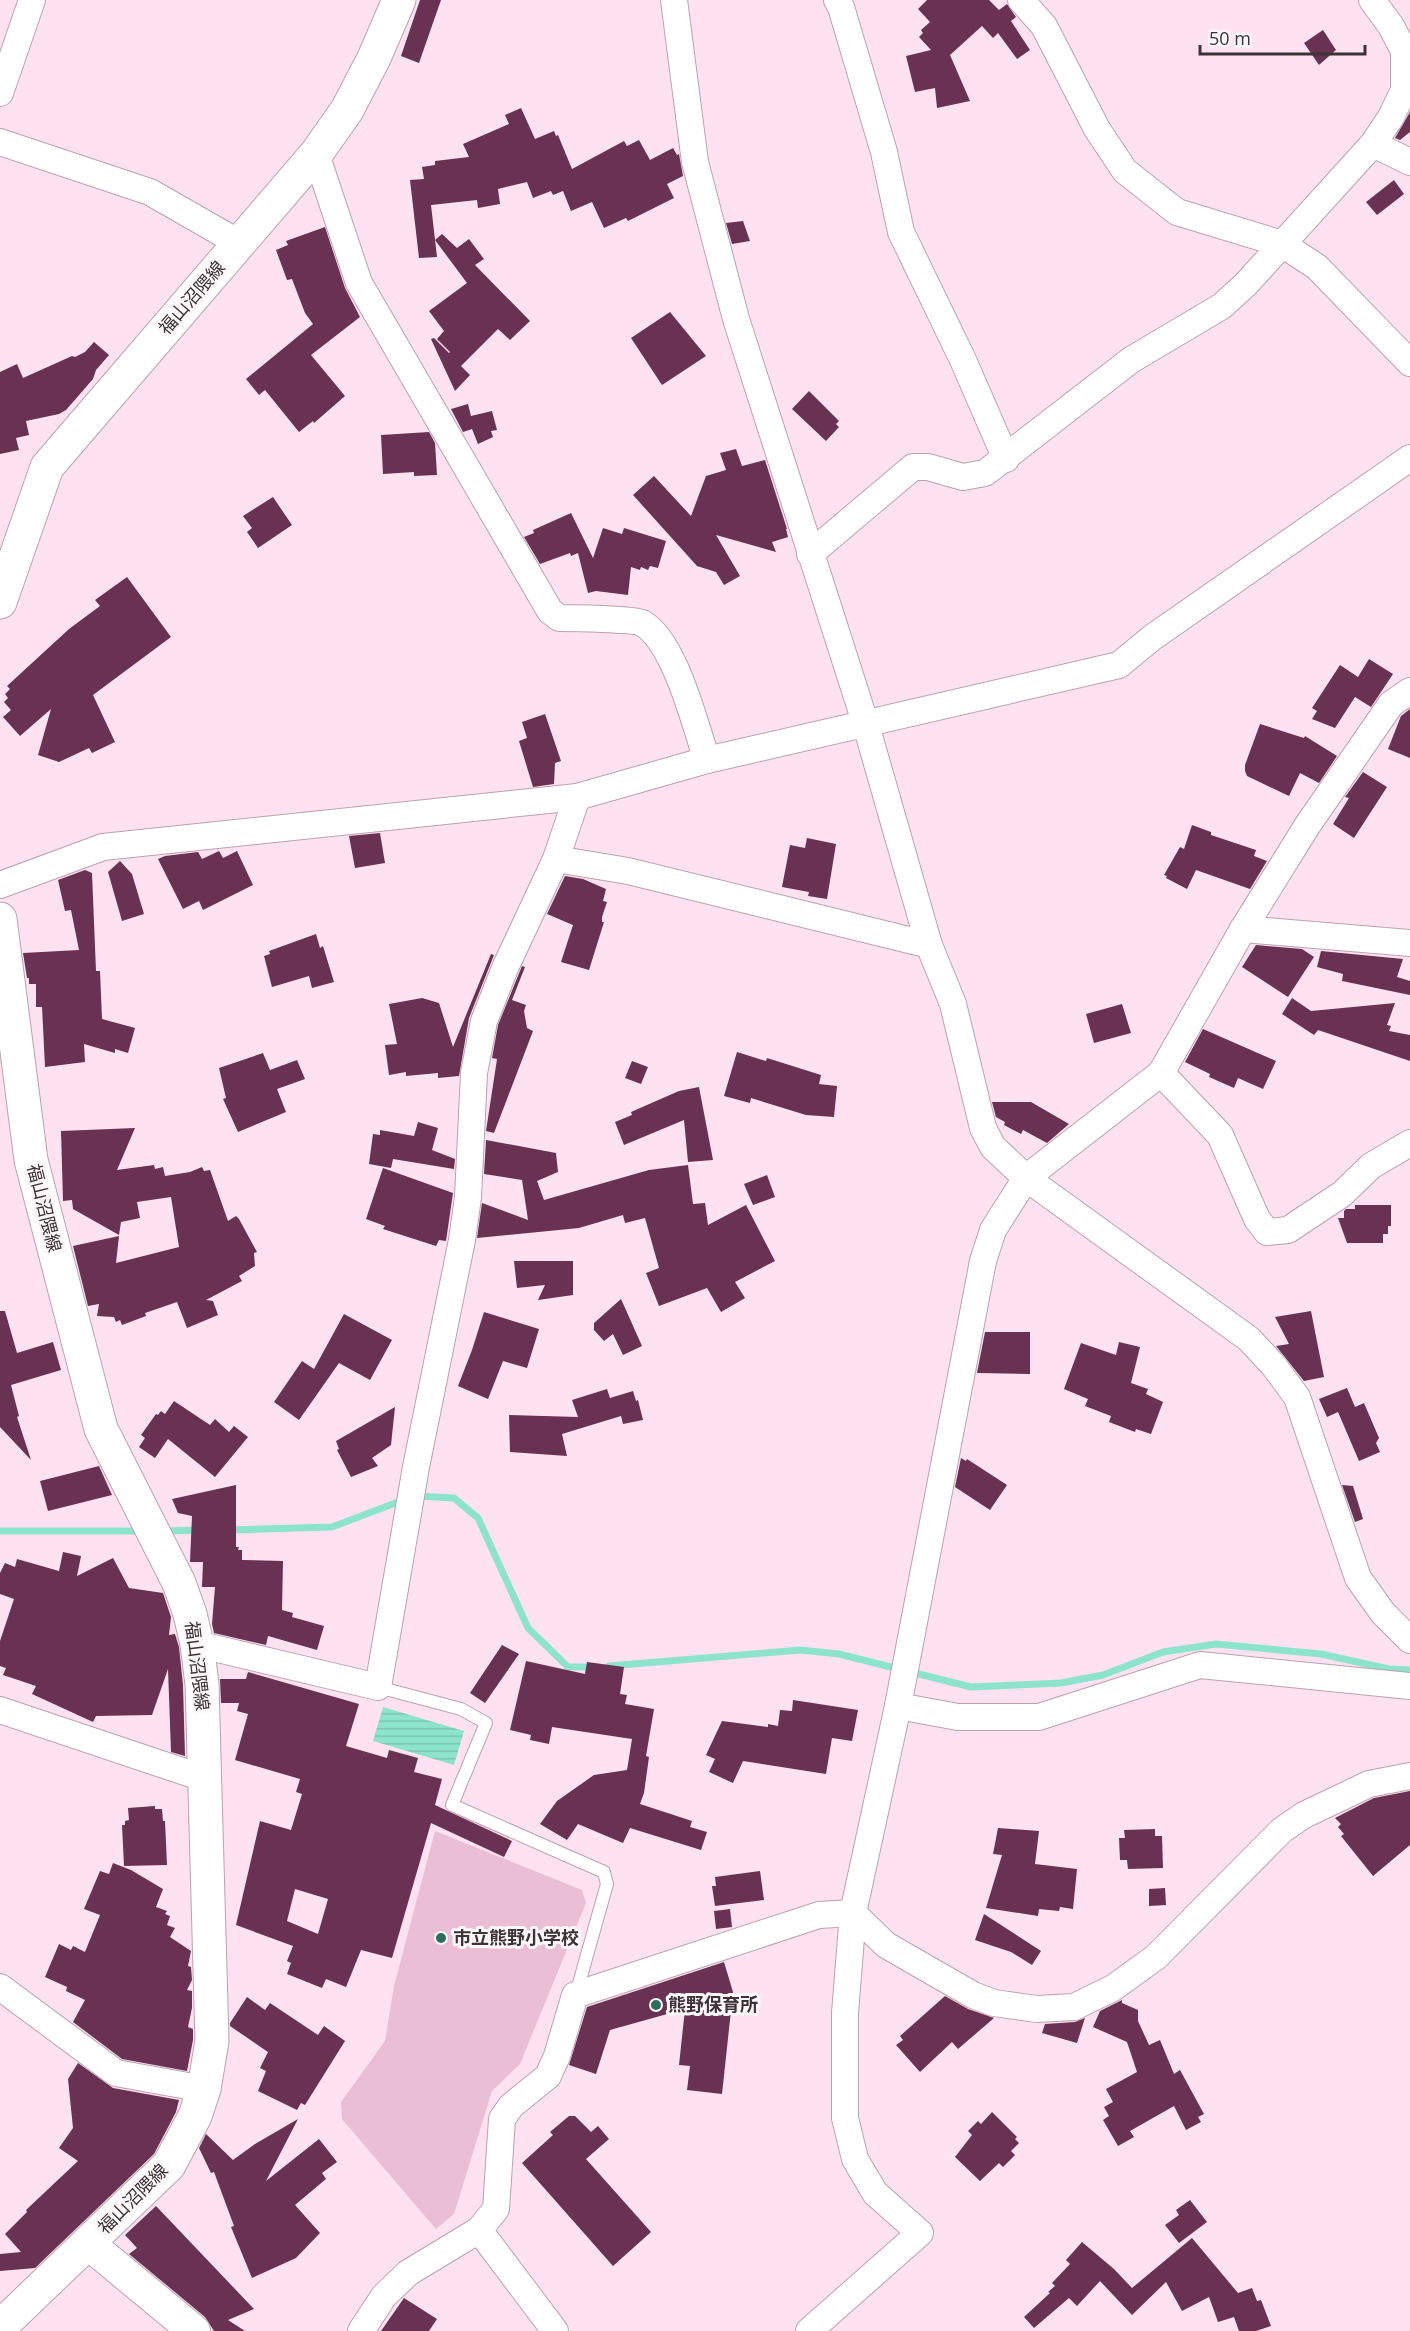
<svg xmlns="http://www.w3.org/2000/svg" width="1410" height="2331" viewBox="0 0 1410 2331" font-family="'Open Sans','Noto Sans JP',sans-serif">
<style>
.garden{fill:#eabed5}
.water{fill:url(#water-rules)}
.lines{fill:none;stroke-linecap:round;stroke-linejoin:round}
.stream{stroke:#8de4cc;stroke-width:7}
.building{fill:#693152;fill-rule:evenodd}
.service-casing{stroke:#bca1af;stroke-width:14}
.minor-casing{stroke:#bca1af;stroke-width:28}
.tertiary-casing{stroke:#bca1af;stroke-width:34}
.primary-casing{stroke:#bca1af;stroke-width:35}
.service{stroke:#fff;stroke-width:12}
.minor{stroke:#fff;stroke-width:26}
.tertiary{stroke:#fff;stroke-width:32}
.primary{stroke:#fff;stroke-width:33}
.poi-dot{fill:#2c6e5e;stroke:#fcf7f9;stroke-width:2}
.labels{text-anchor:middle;stroke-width:6;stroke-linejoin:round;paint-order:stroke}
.street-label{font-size:18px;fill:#3c3237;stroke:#fcf7f9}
.poi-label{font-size:18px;font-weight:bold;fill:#3c3237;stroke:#fcf7f9;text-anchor:start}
</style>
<defs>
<pattern id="water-rules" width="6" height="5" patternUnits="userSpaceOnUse" patternTransform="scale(1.5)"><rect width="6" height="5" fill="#8de4cc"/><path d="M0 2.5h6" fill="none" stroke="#7bc4b0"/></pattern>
</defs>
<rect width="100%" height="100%" fill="#fee2f1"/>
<polygon class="garden" points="435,1831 582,1890 586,1903 520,2064 492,2091 454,2214 436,2229 342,2119 341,2102 385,2041 394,1986"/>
<polygon class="water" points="383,1707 464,1731 454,1765 373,1741"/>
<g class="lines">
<g class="stream">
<polyline points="416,1496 454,1498 478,1518 528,1628 568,1667 595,1667"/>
<polyline points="227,1530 332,1527 406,1499"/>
<polyline points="0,1531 141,1531"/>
<polyline points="164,1531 201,1530"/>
<polyline points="609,1666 800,1650 839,1654 971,1687 1061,1683 1103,1675 1163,1652 1216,1644 1321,1654 1389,1669 1410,1670"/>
</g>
</g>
<g class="building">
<polygon points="420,0 441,0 419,63 401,56"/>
<polygon points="927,0 989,0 999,10 1007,4 1016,17 1011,21 1030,50 1017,59 998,33 993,38 982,26 950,55 970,101 937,108 935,88 915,92 906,56 931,50 919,37 923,33 921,30 930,22 918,9"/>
<polygon points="1323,30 1336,50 1319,65 1304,43"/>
<polygon points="521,108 535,139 554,131 556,136 558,135 572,169 624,141 627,146 639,140 650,160 673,148 677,155 679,154 683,176 667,184 674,198 628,221 626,218 604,228 592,202 571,211 563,191 553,195 551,191 533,198 527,182 498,189 500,204 478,208 477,200 431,205 437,257 419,258 410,180 424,179 422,167 435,165 435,161 469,157 463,144 509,124 505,115"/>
<polygon points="1410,112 1410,132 1400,140 1395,138"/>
<polygon points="1394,180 1404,194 1377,215 1366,202"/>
<polygon points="743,221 750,241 732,244 726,223"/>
<polygon points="325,227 345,288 360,317 311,355 345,396 314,423 313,421 299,432 265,390 259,395 246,379 313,324 305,313 292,279 287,280 276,250 288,245 286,241"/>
<polygon points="442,234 457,248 469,239 484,259 475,265 530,321 510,340 498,329 461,366 470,375 455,391 431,339 434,338 449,353 450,352 437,339 444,331 429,311 467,283 435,240"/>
<polygon points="670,312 706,356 662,385 631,338"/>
<polygon points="94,342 109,355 96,370 93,379 66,410 59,414 26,421 29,435 16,438 19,450 0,454 0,372 17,364 23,378 72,356 75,357 85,352"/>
<polygon points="809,391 839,421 836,424 839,427 826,441 792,409"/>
<polygon points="468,404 471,416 492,411 497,430 491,431 493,437 478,444 472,429 463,432 451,409"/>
<polygon points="429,432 435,443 437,475 414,476 414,472 383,474 381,435"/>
<polygon points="736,449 742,466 765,460 787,529 786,529 788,537 772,542 776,552 716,535 740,576 724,585 716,572 697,566 633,495 654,476 691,516 706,476 726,470 720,453"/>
<polygon points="273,497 292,525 258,548 247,532 252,528 243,516"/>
<polygon points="571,513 593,558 603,528 622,534 624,528 666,541 658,568 650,566 648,570 641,567 640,570 631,567 628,595 596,591 588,593 578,553 571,556 570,553 540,564 524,537 534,533 533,530"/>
<polygon points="127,577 171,637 93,695 115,742 92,753 89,748 59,762 38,755 51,709 20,736 3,717 11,710 4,702 8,698 5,694 10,689 7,686 69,629 100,606 95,600"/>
<polygon points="1369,659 1393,674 1371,707 1355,697 1335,728 1312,719 1317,711 1312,708 1340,665 1358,677"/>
<polygon points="1410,709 1410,758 1388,749 1401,716"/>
<polygon points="545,714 561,761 555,763 554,784 533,787 519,741 527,738 522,722"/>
<polygon points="1260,724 1304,738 1305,736 1337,756 1319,783 1300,773 1289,796 1247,776 1245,771 1245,765"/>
<polygon points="1363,772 1387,787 1354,838 1333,824 1349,798 1345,797"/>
<polygon points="1192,825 1211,832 1211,835 1256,850 1254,856 1267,861 1250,889 1196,870 1187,889 1166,878 1167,876 1164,875 1180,847 1184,849"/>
<polygon points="380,833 385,863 355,868 349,836"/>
<polygon points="807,838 836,844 827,899 808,896 809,892 782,887 790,845 805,848"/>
<polygon points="219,851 223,858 237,851 253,885 203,910 199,901 183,909 158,859 165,856 198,852 202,859"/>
<polygon points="120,861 132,874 144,914 122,921 108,872"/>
<polygon points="85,870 92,873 96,971 100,971 102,1019 135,1028 128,1053 115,1049 115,1053 84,1044 85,1062 45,1067 42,1007 36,1007 36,984 29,984 29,978 27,978 23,953 79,950 71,910 65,911 58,880"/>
<polygon points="565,876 583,879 606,889 603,901 607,902 602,917 602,922 604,922 589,970 561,962 573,925 547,914"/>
<polygon points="316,934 320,948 323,946 334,982 312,988 309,976 272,987 264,956 270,954 269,951"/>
<polygon points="1256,945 1302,949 1314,957 1288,997 1242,967"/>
<polygon points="1321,951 1403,959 1397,977 1410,981 1410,995 1342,981 1343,974 1317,967"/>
<polygon points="491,954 494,955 469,1018 459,1076 438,1078 438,1073 406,1076 406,1072 389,1075 385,1045 397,1044 389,1004 422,998 439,1003 453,1047"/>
<polygon points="522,966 525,967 512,1000 526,1005 524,1011 527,1028 533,1031 494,1133 486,1131 497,1059 492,1058 498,1025"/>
<polygon points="1292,998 1311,1011 1395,1003 1387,1025 1391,1026 1389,1031 1410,1035 1410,1061 1318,1030 1314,1035 1282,1014"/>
<polygon points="1122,1004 1131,1033 1094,1043 1086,1014"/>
<polygon points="1203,1029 1276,1061 1263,1089 1238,1078 1234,1088 1209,1077 1210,1074 1185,1062"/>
<polygon points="737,1052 766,1061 767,1058 821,1075 819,1084 837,1086 834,1117 806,1115 751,1098 750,1103 724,1096"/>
<polygon points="263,1053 270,1070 297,1060 305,1079 277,1089 286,1112 238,1132 223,1099 226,1098 219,1068"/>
<polygon points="632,1061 648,1067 641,1084 625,1078"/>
<polygon points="699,1087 713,1160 688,1162 684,1120 624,1145 615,1122 632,1115 631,1112 679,1091"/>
<polygon points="992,1102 1031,1102 1069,1124 1047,1143 1023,1130 1021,1134 1004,1125 1005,1122 996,1117"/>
<polygon points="418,1122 438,1128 432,1150 455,1159 454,1169 393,1159 391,1168 369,1164 373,1134 380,1135 380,1130 414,1136"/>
<polygon points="135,1128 117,1170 154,1165 155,1169 163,1167 165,1176 190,1172 202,1167 204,1171 210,1170 228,1221 236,1216 239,1219 257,1252 254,1253 255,1266 239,1276 242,1281 206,1300 213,1301 218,1315 187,1328 177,1302 145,1313 146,1316 122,1325 120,1320 116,1322 114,1317 97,1316 99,1304 88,1306 73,1246 119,1236 116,1263 179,1247 171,1197 137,1202 140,1218 121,1222 119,1235 73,1209 72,1200 63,1201 61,1131"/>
<polygon points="486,1140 556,1153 558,1172 537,1181 544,1200 649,1170 688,1165 693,1204 705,1203 708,1225 746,1205 775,1261 735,1282 745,1298 721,1312 707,1288 659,1306 646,1273 659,1268 645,1218 625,1223 623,1215 579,1228 477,1238 482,1203 528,1220 522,1180 484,1174"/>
<polygon points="383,1168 453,1193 446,1241 439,1240 436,1246 383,1229 385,1226 366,1219"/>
<polygon points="767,1175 775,1197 753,1205 744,1184"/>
<polygon points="1355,1205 1391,1205 1391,1226 1388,1226 1388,1234 1383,1234 1383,1243 1347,1243 1338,1218 1344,1218 1344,1211 1346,1209 1355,1209"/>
<polygon points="514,1261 573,1261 573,1295 538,1300 545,1285 517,1288"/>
<polygon points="621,1299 642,1346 623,1355 613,1334 604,1341 594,1330 594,1323"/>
<polygon points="0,1311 5,1311 17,1353 53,1342 61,1370 11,1385 19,1416 17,1417 31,1460 0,1427"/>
<polygon points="1311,1311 1324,1377 1304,1381 1276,1346 1289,1344 1275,1317"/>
<polygon points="484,1312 539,1329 527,1368 503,1361 488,1399 458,1386 472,1350"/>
<polygon points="344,1314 392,1340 370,1380 339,1363 299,1420 274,1402 302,1361 314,1369"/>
<polygon points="985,1332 1030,1332 1030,1374 977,1373"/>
<polygon points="1119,1342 1140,1347 1131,1383 1148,1389 1146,1394 1163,1402 1151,1434 1136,1429 1135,1432 1109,1422 1111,1416 1085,1406 1088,1399 1064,1389 1081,1343 1116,1355"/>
<polygon points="1347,1388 1355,1407 1364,1403 1379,1438 1376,1443 1380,1452 1359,1461 1338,1412 1327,1417 1319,1399"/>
<polygon points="607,1389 610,1398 633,1391 636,1401 638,1400 643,1420 623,1424 621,1416 562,1434 567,1456 510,1452 509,1415 578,1417 572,1400"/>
<polygon points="174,1401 210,1425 215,1419 229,1432 234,1426 248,1437 215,1477 168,1439 155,1458 139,1447 145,1438 141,1435 156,1414 158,1415 161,1411 165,1414"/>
<polygon points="395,1407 391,1445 372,1458 378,1466 351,1477 337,1450 339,1449 336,1441"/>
<polygon points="961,1458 966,1461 967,1459 1007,1485 990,1510 955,1487"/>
<polygon points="99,1466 112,1495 48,1511 40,1481"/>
<polygon points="236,1485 236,1547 239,1547 238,1550 242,1550 242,1560 283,1561 282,1610 293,1613 292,1617 324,1626 317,1650 268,1636 266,1645 214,1633 212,1624 215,1587 202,1587 203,1562 190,1562 192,1516 178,1513 172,1499"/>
<polygon points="1342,1485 1353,1486 1363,1519 1355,1522"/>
<polygon points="63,1552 81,1556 77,1576 113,1558 129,1588 163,1593 171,1617 169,1635 175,1634 179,1647 183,1685 185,1756 171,1752 168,1669 152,1715 96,1716 93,1722 32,1694 36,1686 3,1675 6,1668 0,1666 0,1641 14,1599 0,1594 0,1573 5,1563 15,1567 17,1559 59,1571"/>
<polygon points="502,1645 519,1654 485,1703 470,1693"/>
<polygon points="526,1661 585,1674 587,1662 624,1667 620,1694 627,1695 625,1704 654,1709 646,1756 649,1757 644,1793 640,1804 692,1821 690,1827 707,1832 701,1850 630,1828 623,1843 578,1824 567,1840 540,1824 557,1801 594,1775 627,1770 632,1739 552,1727 549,1744 530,1740 531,1735 510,1730"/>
<path d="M248,1672L359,1704L346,1746L387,1758L389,1750L418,1758L414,1772L442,1779L435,1805L512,1841L504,1857L431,1823L392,1958L361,1950L346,1987L326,1979L322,1988L287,1974L291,1963L287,1961L293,1946L236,1925L260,1821L291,1830L302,1794L296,1792L300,1779L235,1760L248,1714L237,1711L239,1703H221L220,1679H246ZM295,1889L328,1899L318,1934L287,1921Z"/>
<polygon points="793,1700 858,1710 852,1741 832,1738 826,1774 743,1761 733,1783 709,1772 715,1759 706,1755 722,1721 768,1727 768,1724 778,1726 780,1710 792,1711"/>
<polygon points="1410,1791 1410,1845 1373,1876 1341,1836 1344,1834 1338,1827 1341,1824 1335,1818 1374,1798"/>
<polygon points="155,1806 155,1809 162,1809 163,1821 165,1821 167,1865 124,1866 122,1825 125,1825 125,1821 129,1820 128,1808"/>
<polygon points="998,1828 1039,1831 1035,1864 1077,1869 1073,1909 1060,1907 1059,1911 1039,1909 1038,1916 986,1908 1002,1855 993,1854"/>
<polygon points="1155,1829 1155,1836 1162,1836 1163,1868 1128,1869 1127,1860 1120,1860 1119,1838 1125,1838 1124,1830"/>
<polygon points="113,1863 131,1870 163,1889 156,1907 167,1911 165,1914 170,1916 167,1925 175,1928 170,1937 191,1951 188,1966 191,1967 192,1980 187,1990 192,1991 192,2008 188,2027 193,2029 193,2040 187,2071 122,2059 73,2022 85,2000 66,1991 67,1987 45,1977 59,1944 71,1950 73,1946 85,1952 100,1915 84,1909 100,1871 109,1874"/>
<polygon points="760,1871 764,1900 715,1906 712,1886 716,1886 715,1877"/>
<polygon points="1165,1888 1166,1905 1149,1906 1149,1889"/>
<polygon points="730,1909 732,1927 716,1929 714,1911"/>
<polygon points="984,1914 1041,1951 1032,1965 1011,1952 975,1940"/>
<polygon points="724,1962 733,1992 722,2094 687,2090 690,2066 679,2065 685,2009 610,2030 596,2074 569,2065 587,2007"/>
<polygon points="945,1996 968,2009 994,2018 958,2049 952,2042 920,2072 896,2045 903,2040 900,2036"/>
<polygon points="247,1997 265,2010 270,2003 318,2035 324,2026 345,2041 305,2105 301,2103 297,2110 258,2091 266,2071 260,2068 268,2052 230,2026 230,2023"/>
<polygon points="1122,2000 1122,2003 1138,2010 1138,2021 1149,2045 1160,2040 1174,2074 1180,2070 1204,2114 1198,2117 1201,2122 1186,2130 1174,2106 1130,2131 1134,2137 1118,2146 1103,2120 1109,2116 1104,2107 1113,2102 1106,2089 1137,2072 1127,2042 1093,2027 1100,2011"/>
<polygon points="1085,2018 1077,2043 1042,2033 1045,2024 1075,2022"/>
<polygon points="78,2063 113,2088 179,2100 176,2112 154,2154 35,2268 0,2271 0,2254 21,2252 5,2234 27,2212 26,2210 78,2161 59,2148 73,2128 68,2079"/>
<polygon points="992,2112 1017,2137 1015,2139 1019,2143 1011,2151 1015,2155 1003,2167 999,2163 980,2181 955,2157 972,2135 968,2131 978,2121 981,2124"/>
<polygon points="569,2116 575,2116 591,2132 598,2126 609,2139 586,2159 651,2232 613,2266 522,2163 553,2135 550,2132"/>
<polygon points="298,2119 266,2181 319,2139 337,2162 322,2173 326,2179 295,2205 320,2233 296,2258 252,2278 231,2227 234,2226 214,2172 211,2173 199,2148 206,2134 233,2160 255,2144"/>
<polygon points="1190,2200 1207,2222 1179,2243 1165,2225 1179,2215 1176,2210"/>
<polygon points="156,2206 254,2309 228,2320 245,2331 214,2331 205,2317 129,2254 137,2248 125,2235"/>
<polygon points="1192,2238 1238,2293 1252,2288 1257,2301 1261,2300 1271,2326 1256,2331 1239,2331 1234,2317 1218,2322 1209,2297 1182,2311 1166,2282 1132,2315 1100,2281 1077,2306 1069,2298 1034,2328 1024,2317 1050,2293 1048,2292 1055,2286 1052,2283 1070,2264 1066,2260 1082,2242 1114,2269 1132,2288"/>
<polygon points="404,2298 437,2319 429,2331 381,2331"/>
</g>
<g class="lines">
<g class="service-casing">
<polyline id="service" points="378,1687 461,1709 486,1723 452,1805 604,1872 607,1884 576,1994"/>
</g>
<g class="minor-casing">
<g id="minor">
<polyline points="674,0 695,162 736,319 866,725 929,945 953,1004 983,1128 993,1147 1026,1178 1249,1339 1274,1366 1297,1397 1358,1578 1383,1613 1410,1640"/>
<polyline points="837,0 841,7 884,152 901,232 963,360 1006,459"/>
<polyline points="1021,0 1044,26 1097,129 1125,171 1177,212 1282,244 1317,267 1410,363"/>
<polyline points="0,93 32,0"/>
<polyline points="0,142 150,192 239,243"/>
<polyline points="1373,144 1410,162"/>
<path d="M316,154L359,283L550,611L559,618C572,618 634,619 642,623C675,641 695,725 707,760"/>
<polyline points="810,554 913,467 928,467 963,477 985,473 1131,360 1222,306 1246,284 1373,144 1391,117 1404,90 1404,51 1391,26 1372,0"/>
<polyline points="556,859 628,871 929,945"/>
<polyline points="0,885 103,847 577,797 707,760 1119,665 1153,637 1410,458"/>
<polyline points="1243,929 1410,943"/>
<polyline points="1161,1073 1220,1135 1257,1219 1267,1232 1288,1230 1342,1194 1371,1166 1410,1143"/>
<polyline points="197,1644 378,1687 416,1467 462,1240 468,1197 474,1073 484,1021 505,968 556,859 577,797"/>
<polyline points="898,1706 958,1717 1039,1717 1200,1665 1410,1686"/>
<polyline points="0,1710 206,1779"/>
<polyline points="0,1987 116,2073 204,2089"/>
<polyline points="479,2230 555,2331"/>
<polyline points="361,2331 384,2296 408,2273 479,2230 496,2209 502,2119 511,2106 548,2076 557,2056 575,1995 819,1915 853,1913 886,1945 973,1995 994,2003 1037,2009 1074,2007 1113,1988 1156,1957 1282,1830 1304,1815 1369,1784 1410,1776"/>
<polyline points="809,2331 920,2233 875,2193 855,2159 845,2118 845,2013 853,1913 898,1706 983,1261 993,1230 1026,1178 1161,1073 1243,929 1307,826 1391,704 1410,691"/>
</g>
</g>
<g class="tertiary-casing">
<polyline id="tertiary" points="89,2244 194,2331"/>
</g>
<g class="primary-casing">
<g id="primary">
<polyline points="0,602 47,467 316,154 347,110 374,58 399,0"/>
<polyline points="0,919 31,1160 101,1429 179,1583 190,1614 197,1644 202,1684 212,2041 204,2089 195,2116 169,2165 0,2327"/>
</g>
</g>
<use href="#service" class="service"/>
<use href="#minor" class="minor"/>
<use href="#tertiary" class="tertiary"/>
<use href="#primary" class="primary"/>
</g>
<g class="poi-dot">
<circle cx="441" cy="1938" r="6"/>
<circle cx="656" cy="2005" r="6"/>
</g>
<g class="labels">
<g class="street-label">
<text transform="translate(192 298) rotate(-49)" y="6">福山沼隈線</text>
<text transform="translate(44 1208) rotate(76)" y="6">福山沼隈線</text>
<text transform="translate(197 1666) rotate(83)" y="6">福山沼隈線</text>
<text transform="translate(133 2199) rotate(-45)" y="6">福山沼隈線</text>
</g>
<g class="poi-label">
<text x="453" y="1944">市立熊野小学校</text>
<text x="668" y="2011">熊野保育所</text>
</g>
</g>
<path d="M1200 45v9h165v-9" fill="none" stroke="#3c3237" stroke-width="3"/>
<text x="1209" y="45" font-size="18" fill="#3c3237" stroke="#fcf7f9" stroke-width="4.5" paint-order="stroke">50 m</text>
</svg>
